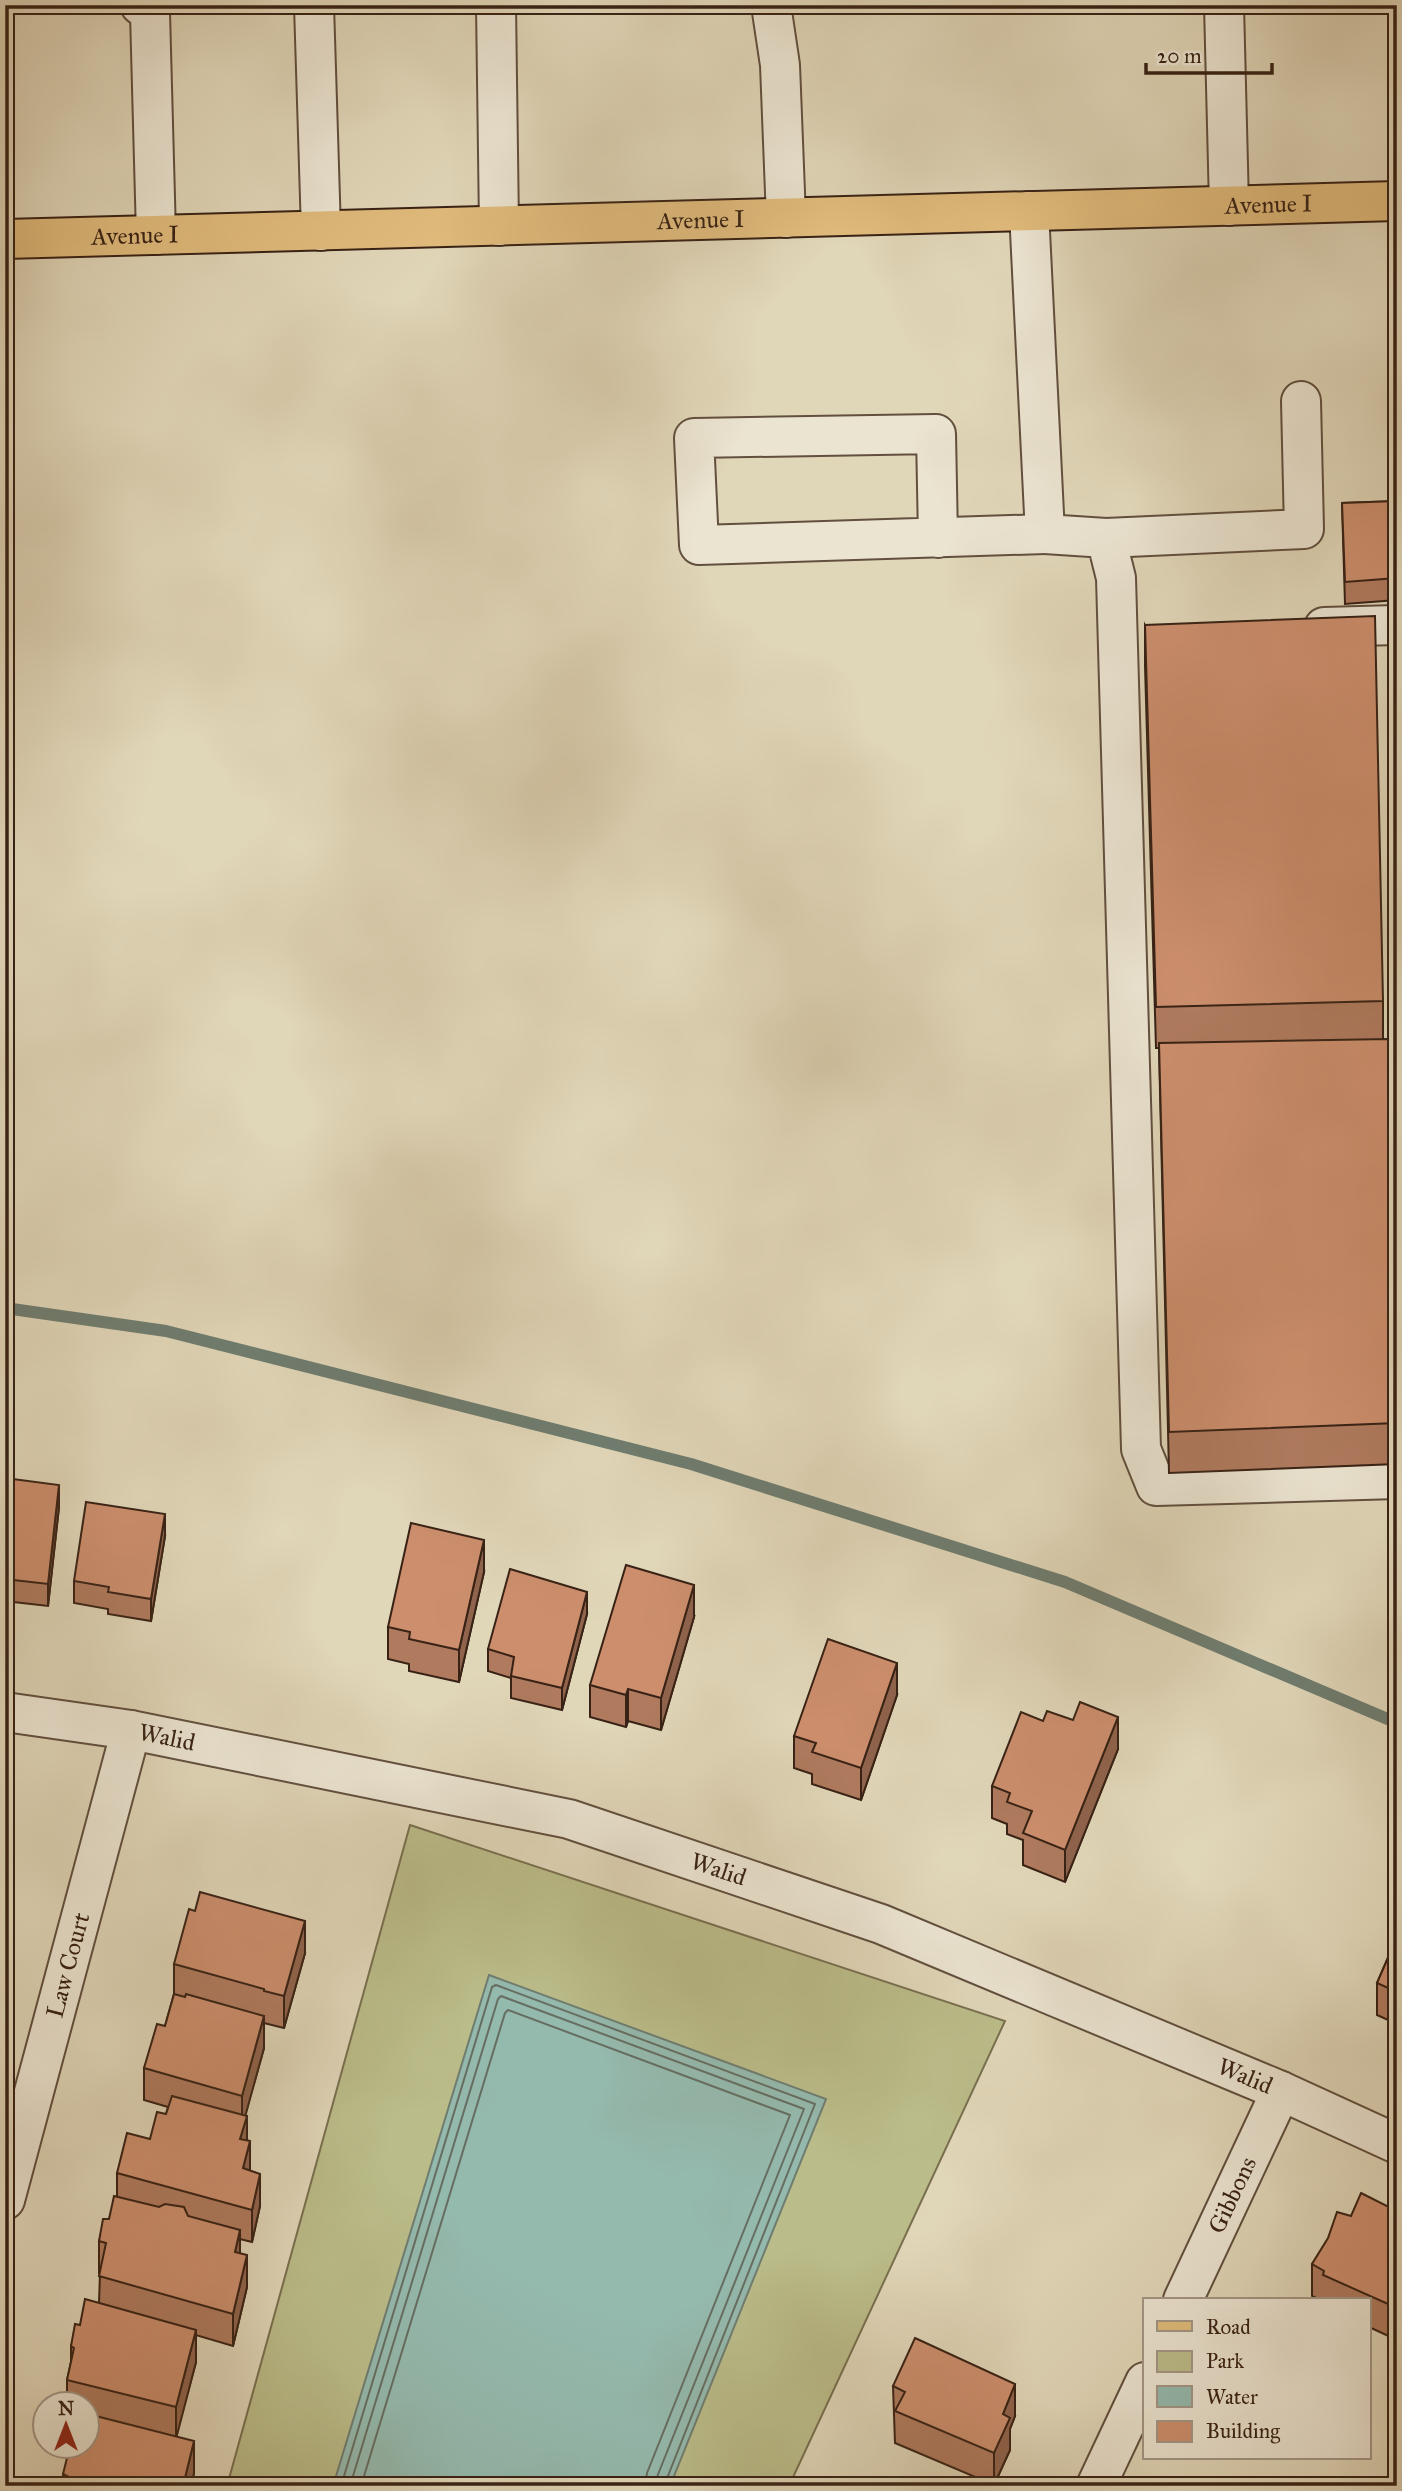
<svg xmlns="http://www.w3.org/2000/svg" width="1402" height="2491" viewBox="0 0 1402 2491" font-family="'IM FELL Great Primer',serif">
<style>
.green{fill:#babc89;stroke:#796f4f;stroke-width:2}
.water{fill:#94b9ad;stroke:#6f7d70;stroke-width:2}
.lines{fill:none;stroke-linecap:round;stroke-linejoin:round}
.shore{stroke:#666e61;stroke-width:2}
.stream{stroke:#6f7d70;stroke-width:12}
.minor-casing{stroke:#624f3e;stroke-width:42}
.major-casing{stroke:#382215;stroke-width:42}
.minor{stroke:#ebe4d1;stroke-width:38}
.major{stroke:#e0bb7c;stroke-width:38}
.wall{fill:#af7a5e;stroke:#382215;stroke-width:2}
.shaded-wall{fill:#8f634c;stroke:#382215;stroke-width:2}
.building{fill:#cc8e6d;stroke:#382215;stroke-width:2}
.labels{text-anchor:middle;stroke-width:6;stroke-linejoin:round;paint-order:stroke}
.street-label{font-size:24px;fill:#382215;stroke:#ebe4d1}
</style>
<rect width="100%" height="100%" fill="#e0d6b8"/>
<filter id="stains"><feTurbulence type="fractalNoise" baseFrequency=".00286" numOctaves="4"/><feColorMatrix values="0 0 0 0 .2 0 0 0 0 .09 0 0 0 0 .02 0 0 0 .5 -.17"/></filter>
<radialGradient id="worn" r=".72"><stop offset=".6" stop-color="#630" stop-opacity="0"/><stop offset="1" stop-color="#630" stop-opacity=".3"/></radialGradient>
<polygon class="green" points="410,1825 1005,2021 789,2486 227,2486"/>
<polygon class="water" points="489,1975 826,2099 670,2486 333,2486"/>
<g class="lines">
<g class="shore">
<polyline points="341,2486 492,1987 496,1985 815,2104 664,2486"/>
<polyline points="350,2486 498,1999 501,1996 804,2109 657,2477 655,2486"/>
<polyline points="361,2486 505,2013 508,2010 790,2115 647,2473 645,2486"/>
</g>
<polyline class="stream" points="5,1308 166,1331 691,1464 1065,1582 1397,1723"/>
<g class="minor-casing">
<g id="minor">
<polyline points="140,5 150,13 156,235"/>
<polyline points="314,5 321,231"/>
<polyline points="496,5 499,226"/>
<polyline points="771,5 780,65 786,218"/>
<polyline points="1224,5 1229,206"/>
<polyline points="1029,211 1045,534 1106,538 1116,578 1141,1449 1156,1486 1397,1479"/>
<polyline points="938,538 936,434 694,438 699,545 1045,534"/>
<polyline points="1106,538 1304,529 1301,401"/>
<polyline points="1324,627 1396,625 1397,627"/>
<path id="s1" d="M5,1712L131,1730L569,1819L881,1924L1281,2091L1397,2144"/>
<path id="s2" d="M5,2200L131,1730"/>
<path id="s3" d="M1183,2300L1281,2091"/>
<polyline points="1096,2486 1145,2382"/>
</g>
</g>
<g class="major-casing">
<g id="major">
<path id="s4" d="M5,239L1397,201"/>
</g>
</g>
<use href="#minor" class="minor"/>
<use href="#major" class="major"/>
</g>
<g class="wall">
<polygon points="1397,501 1397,600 1345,604 1342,503"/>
<polygon points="1145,625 1383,1001 1383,1039 1397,1294 1397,1464 1169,1473 1159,1048 1156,1048 1145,666"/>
<polygon points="5,1478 59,1507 48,1606 5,1601"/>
<polygon points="165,1536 151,1621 108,1614 108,1609 74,1603 74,1581"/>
<polygon points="484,1572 459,1682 409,1671 409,1664 388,1659 388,1627"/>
<polygon points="587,1614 562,1710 511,1698 511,1678 488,1671 488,1649"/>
<polygon points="694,1617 661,1730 628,1721 626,1727 590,1717 590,1685"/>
<polygon points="897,1695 861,1800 812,1784 812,1774 794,1768 794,1736"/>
<polygon points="1043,1721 1118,1749 1065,1882 1023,1865 1023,1840 1007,1834 1007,1824 992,1818 992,1786"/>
<polygon points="1397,1937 1397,2024 1377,2015 1377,1983"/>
<polygon points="305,1953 284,2028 264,2023 264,2048 245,2115 250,2171 260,2206 252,2242 240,2239 240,2253 247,2287 233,2346 196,2335 196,2362 176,2436 194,2473 191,2486 63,2486 63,2474 88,2446 88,2404 67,2404 67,2380 71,2362 71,2346 80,2325 99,2303 100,2273 99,2273 99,2241 109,2219 117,2196 117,2173 150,2139 166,2114 168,2107 144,2100 144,2068 165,2026 174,1994 174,1964"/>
<polygon points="1397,2211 1397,2340 1369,2327 1369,2300 1320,2300 1312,2296 1312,2264 1351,2216"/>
<polygon points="893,2386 1015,2416 1010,2429 1010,2450 994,2485 895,2443"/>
</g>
<g class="shaded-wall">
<polygon points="59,1485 59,1507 48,1606 48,1584"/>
<polygon points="165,1514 165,1536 151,1621 151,1599"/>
<polygon points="484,1540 484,1572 459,1682 459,1650"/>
<polygon points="694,1585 694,1617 661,1730 661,1698"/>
<polygon points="587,1592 587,1614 562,1710 562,1688"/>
<polygon points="897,1663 897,1695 861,1800 861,1768"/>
<polygon points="628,1689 628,1721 626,1727 626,1695"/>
<polygon points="1118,1717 1118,1749 1065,1882 1065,1850"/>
<polygon points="6,1793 6,1825 5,1829 5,1797"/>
<polygon points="305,1921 305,1953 284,2028 284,1996"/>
<polygon points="264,2016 264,2048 242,2128 242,2096"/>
<polygon points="247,2116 247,2148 240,2139"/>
<polygon points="250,2141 250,2173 243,2168"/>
<polygon points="260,2174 260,2206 252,2242 252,2210"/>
<polygon points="240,2230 240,2262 235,2252"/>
<polygon points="247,2255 247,2287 233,2346 233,2314"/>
<polygon points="196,2330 196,2362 176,2439 176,2407"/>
<polygon points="1015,2384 1015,2416 1010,2429 1010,2450 994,2485 994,2453 1003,2414"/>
<polygon points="194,2441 194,2473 191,2486 183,2486"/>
</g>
<g class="building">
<polygon points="1397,501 1397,578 1345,582 1342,503"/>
<polygon points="1375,616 1383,1001 1156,1007 1145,625"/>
<polygon points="1388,1039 1397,1294 1397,1423 1169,1432 1159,1043"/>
<polygon points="5,1478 59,1485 48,1584 5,1579"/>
<polygon points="86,1502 165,1514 151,1599 108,1592 109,1587 74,1581"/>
<polygon points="411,1523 484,1540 459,1650 409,1639 410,1632 388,1627"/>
<polygon points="626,1565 694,1585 661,1698 628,1689 626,1695 590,1685"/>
<polygon points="510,1569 587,1592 562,1688 511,1676 514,1657 488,1649"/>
<polygon points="828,1639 897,1663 861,1768 812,1752 816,1743 794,1736"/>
<polygon points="1080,1702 1118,1717 1065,1850 1023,1833 1032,1811 1007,1802 1010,1793 992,1786 1021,1712 1043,1721 1047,1711 1073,1720"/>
<polygon points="200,1892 305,1921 284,1996 264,1991 264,1989 174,1964 189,1909 195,1911"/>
<polygon points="1397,1937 1397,1992 1377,1983"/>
<polygon points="174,1994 185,1997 186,1994 264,2016 242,2096 144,2068 157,2024 165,2026"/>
<polygon points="172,2096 247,2116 240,2139 250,2141 243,2168 260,2174 252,2210 117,2173 127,2133 150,2139 157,2112 166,2114"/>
<polygon points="1361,2193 1397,2211 1397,2308 1323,2275 1324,2271 1312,2264 1328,2238 1337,2212 1351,2216"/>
<polygon points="114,2196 159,2207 165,2204 184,2207 188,2216 240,2230 235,2252 247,2255 233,2314 99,2276 106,2243 99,2241 103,2219 109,2219"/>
<polygon points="85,2299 196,2330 176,2407 67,2380 74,2348 71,2346 75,2324 80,2325"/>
<polygon points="915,2338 1015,2384 1003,2414 1010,2418 994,2453 895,2411 905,2392 893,2386"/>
<polygon points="88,2414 194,2441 183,2486 76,2486 77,2481 63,2474 70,2446 88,2446"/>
</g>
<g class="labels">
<g class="street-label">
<text dy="8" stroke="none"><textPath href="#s4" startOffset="1264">Avenue I</textPath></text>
<text dy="8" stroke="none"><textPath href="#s4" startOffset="696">Avenue I</textPath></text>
<text dy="8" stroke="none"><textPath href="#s4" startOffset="130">Avenue I</textPath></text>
<text dy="8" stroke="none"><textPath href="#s1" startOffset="164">Walid</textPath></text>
<text dy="8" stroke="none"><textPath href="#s1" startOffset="732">Walid</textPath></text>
<text dy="8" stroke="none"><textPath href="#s2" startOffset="243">Law Court</textPath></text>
<text dy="8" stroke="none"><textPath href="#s1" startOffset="1298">Walid</textPath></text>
<text dy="8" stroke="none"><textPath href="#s3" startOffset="116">Gibbons</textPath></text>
</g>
</g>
<rect width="1402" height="2491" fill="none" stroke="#e0d6b8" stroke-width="28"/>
<rect x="7" y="7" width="1388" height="2477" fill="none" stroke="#382215" stroke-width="3.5"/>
<rect x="14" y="14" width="1374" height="2463" fill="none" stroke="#382215" stroke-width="2"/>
<rect x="1143" y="2298" width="228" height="161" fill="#ebe4d1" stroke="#a39686" stroke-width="2"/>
<rect x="1157" y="2321" width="35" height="10" fill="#e0bb7c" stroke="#a39686" stroke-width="2"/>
<text x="1206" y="2334" font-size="21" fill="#382215">Road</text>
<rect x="1157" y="2351" width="35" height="21" fill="#babc89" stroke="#a39686" stroke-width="2"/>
<text x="1206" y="2368" font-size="21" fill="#382215">Park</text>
<rect x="1157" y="2386" width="35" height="21" fill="#94b9ad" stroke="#a39686" stroke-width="2"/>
<text x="1206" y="2404" font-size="21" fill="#382215">Water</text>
<rect x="1157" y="2421" width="35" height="21" fill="#cc8e6d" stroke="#a39686" stroke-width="2"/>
<text x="1206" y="2438" font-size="21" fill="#382215">Building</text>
<g transform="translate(66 2425)"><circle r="33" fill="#ebe4d1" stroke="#a39686" stroke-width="2"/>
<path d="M0-5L12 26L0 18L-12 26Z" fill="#8f2418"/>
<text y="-10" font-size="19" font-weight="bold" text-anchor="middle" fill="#382215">N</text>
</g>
<path d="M1146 63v10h126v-10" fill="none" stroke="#382215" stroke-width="3.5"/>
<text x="1157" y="63" font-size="21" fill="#382215" stroke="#ebe4d1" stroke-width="5" paint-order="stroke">20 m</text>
<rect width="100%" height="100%" filter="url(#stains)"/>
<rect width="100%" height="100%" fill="url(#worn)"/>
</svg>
